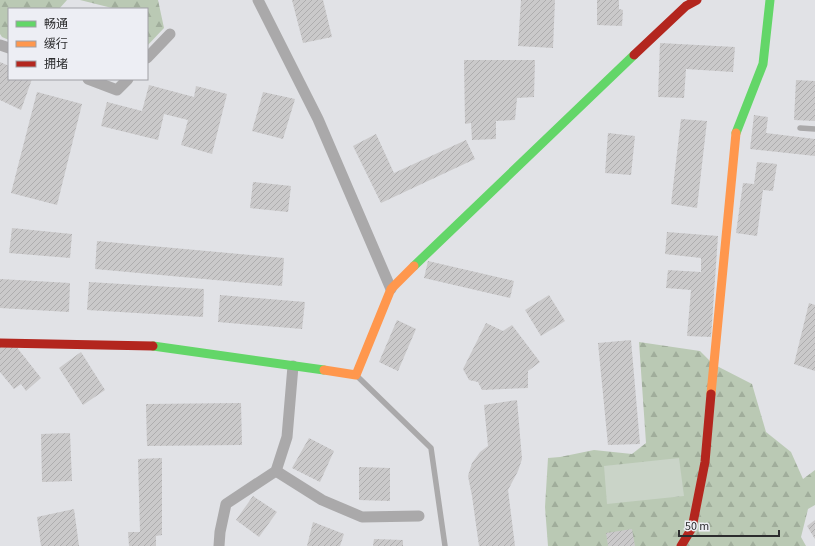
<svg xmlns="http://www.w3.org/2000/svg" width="815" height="546" viewBox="0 0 815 546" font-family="'Source Sans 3','Noto Sans SC',sans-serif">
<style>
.forest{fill:url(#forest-firs)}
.green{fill:#cad4c8}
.building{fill:url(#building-hatch)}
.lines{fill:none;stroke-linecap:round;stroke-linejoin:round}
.lane{stroke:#aaa9aa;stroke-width:5.5}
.street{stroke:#aaa9aa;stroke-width:11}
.fast{stroke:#63d668;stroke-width:9}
.slow{stroke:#ff974d;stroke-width:9}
.jam{stroke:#b3261e;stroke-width:9}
</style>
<defs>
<pattern id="forest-firs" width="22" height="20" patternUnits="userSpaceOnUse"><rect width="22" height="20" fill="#bac9b4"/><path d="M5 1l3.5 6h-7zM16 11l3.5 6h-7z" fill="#a0ad9b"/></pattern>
<pattern id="building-hatch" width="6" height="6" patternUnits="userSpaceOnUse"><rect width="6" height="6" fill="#cac9ca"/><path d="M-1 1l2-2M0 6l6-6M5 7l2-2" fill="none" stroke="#aeadae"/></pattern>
</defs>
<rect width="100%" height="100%" fill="#e1e2e6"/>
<g class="forest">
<polygon points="0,0 67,0 59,9 9,9 9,40 2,37 0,34"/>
<polygon points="80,0 158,0 164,28 147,46 147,9 116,9"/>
<polygon points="639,342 700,351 713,364 752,384 766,432 791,452 803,479 815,470 815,505 808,509 801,537 806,546 548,546 545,507 548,458 560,457 594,450 632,454 646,443"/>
</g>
<polygon class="green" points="679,458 684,496 607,504 604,466"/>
<g class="building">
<polygon points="292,0 323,0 332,37 303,43"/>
<polygon points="521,0 555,0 553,48 518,46"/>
<polygon points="597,0 619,0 619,9 623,10 622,26 597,25"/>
<polygon points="660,43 735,47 733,72 686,69 684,98 658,97"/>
<polygon points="464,60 535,60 534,97 517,98 515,120 496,121 496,139 472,140 471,123 465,124"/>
<polygon points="0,62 9,66 9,79 32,79 21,110 0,100"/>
<polygon points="796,80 815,81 815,121 794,120"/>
<polygon points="149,85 194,97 196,86 227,94 212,154 181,145 188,120 164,114 158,140 101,126 107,102 142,111"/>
<polygon points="37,92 82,104 57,205 11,193"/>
<polygon points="263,92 295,99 283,139 252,131"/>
<polygon points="754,115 768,117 766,133 815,139 815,156 750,149"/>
<polygon points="681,119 707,121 697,208 671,204"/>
<polygon points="608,133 635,136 631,175 605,173"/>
<polygon points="376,134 394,173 466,140 475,159 381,203 353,146"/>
<polygon points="757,162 777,164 773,191 763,190 757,236 736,233 743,183 754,184"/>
<polygon points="253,182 291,186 288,212 250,208"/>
<polygon points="12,228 72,234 70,258 9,253"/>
<polygon points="667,232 718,236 711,337 687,336 691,290 666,288 668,270 701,272 701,258 665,254"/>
<polygon points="97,241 284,258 282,286 95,269"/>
<polygon points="428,261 514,281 510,298 424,278"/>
<polygon points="0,279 70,283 69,312 0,308"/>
<polygon points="89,282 204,289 203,317 87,310"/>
<polygon points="220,295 305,302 302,329 218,322"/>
<polygon points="549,295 565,321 541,336 525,310"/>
<polygon points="809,303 815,305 815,371 794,364"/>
<polygon points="397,320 416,329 398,371 379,362"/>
<polygon points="486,323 503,331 512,325 540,362 528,371 528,388 482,390 478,382 469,380 463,369"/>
<polygon points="631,340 640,444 608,445 598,343"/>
<polygon points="0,345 15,345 41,378 26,391 21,384 14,389 0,372"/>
<polygon points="81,352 105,390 83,405 59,368"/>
<polygon points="517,400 522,459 518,471 508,490 515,546 479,546 472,496 468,476 472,463 480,452 488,446 484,405"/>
<polygon points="241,403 242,445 147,446 146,404"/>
<polygon points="70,433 72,481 42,482 41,434"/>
<polygon points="309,438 334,451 320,482 292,468"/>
<polygon points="162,458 162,535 156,536 156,546 129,546 128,532 140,532 138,459"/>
<polygon points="359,467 390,468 390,501 359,500"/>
<polygon points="253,496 277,512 259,537 236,520"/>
<polygon points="74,509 79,546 41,546 37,517"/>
<polygon points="815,520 815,539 807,526"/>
<polygon points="313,522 344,534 340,546 307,546"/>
<polygon points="632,529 635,546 608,546 606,533"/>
<polygon points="374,539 403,540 403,546 373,546"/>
</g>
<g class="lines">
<g class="lane">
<polyline points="800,128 815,129"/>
<polyline points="357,376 431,448 445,546"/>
</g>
<g class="street">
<polyline points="258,0 318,119 391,289"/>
<polyline points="0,45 9,48"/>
<polyline points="147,58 170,34"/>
<polyline points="88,79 117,90 128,79"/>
<polyline points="276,471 322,500 362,517 419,516"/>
<polyline points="219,546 220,532 226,504 276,471 287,437 293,366"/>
</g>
<g class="fast">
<polyline points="736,133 763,64 770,0"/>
<polyline points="414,266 634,55"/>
<polyline points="153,346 324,370"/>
</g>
<g class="slow">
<polyline points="324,370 356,375 391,289 414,266"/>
<polyline points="711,394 736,133"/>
</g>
<g class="jam">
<polyline points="634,55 686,6 697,0"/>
<polyline points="0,343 153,346"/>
<polyline points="681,546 692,528 705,462 711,394"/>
</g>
</g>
<rect x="8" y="8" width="140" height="72" fill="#edeef4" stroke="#a0a0a5"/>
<rect x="16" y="21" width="20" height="6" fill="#63d668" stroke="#a0a0a5"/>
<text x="44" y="28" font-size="12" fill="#2c2c2e">畅通</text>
<rect x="16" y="41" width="20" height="6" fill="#ff974d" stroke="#a0a0a5"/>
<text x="44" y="48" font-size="12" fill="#2c2c2e">缓行</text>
<rect x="16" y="61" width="20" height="6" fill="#b3261e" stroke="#a0a0a5"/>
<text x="44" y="68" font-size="12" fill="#2c2c2e">拥堵</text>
<path d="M679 530v6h100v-6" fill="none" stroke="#2c2c2e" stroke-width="2"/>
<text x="685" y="530" font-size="12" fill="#2c2c2e" stroke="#edeef4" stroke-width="3" paint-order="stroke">50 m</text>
</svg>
